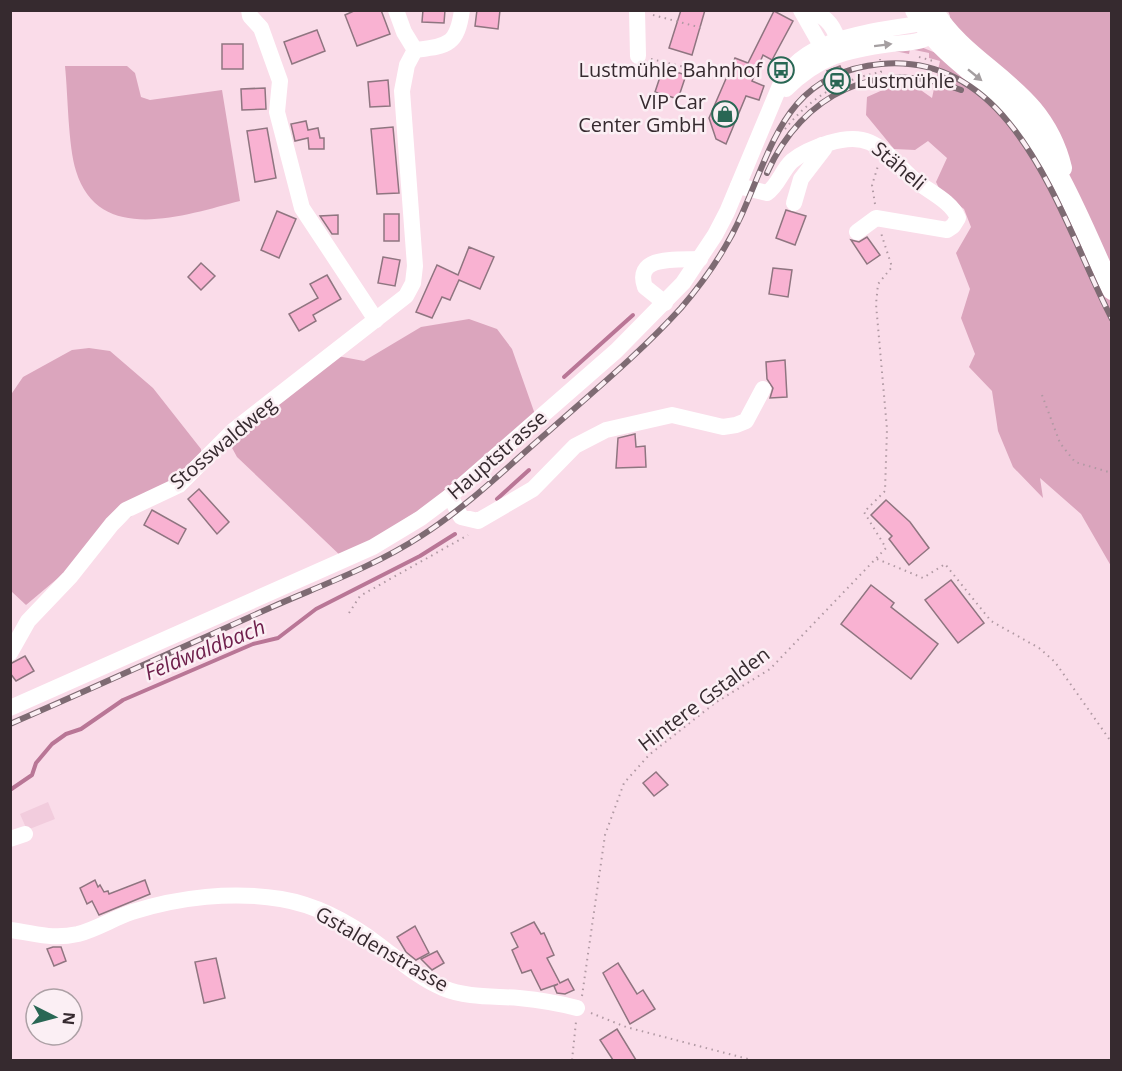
<svg xmlns="http://www.w3.org/2000/svg" width="1122" height="1071" viewBox="0 0 1122 1071" font-family="'Open Sans',sans-serif">
<style>
.built{fill:#f2ccdd}
.green{fill:#dba5bd}
.lines{fill:none;stroke-linecap:round;stroke-linejoin:round}
.stream{stroke:#b97696;stroke-width:4}
.building{fill:#f9b2d2;stroke:#8f7580;stroke-width:1.5}
.path{stroke:#b099a3;stroke-width:2;stroke-dasharray:1.5 4.5;stroke-linecap:butt}
.minor{stroke:#fff;stroke-width:16}
.major{stroke:#fff;stroke-width:20}
.rail-casing{stroke:#7e6b73;stroke-width:6}
.rail{stroke:#fbeff4;stroke-width:4;stroke-dasharray:11;stroke-linecap:butt}
.oneway{fill:#a59fa1}
.labels{text-anchor:middle;stroke-width:5;stroke-linejoin:round;paint-order:stroke}
.poi-label{font-size:20px;fill:#362a2f;stroke:#fbeff4;text-anchor:end}
.street-label{font-size:20px;fill:#362a2f;stroke:#fbeff4}
.water-label{font-size:21px;font-style:italic;fill:#6e1e4b;stroke:#fbeff4}
</style>
<rect width="100%" height="100%" fill="#fadce9"/>
<polygon class="built" points="48,802 55,819 27,830 20,814"/>
<g class="green">
<polygon points="948,11 1111,11 1111,566 1081,514 1040,478 1043,498 1013,467 998,431 992,391 969,367 975,354 961,318 970,289 956,253 971,227 964,209 941,192 936,182 947,158 928,141 915,150 894,149 866,115 867,97 894,85 915,86 932,98 940,61 929,58 929,53 910,49 909,54 890,50 921,47 941,55 950,16"/>
<path d="M65,66H127L135,73L141,97L150,100L222,90L240,201C185,215 99,246 76,171C68,145 68,95 65,66Z"/>
<polygon points="469,319 497,329 512,349 537,420 476,473 344,559 237,457 231,446 234,430 332,355 364,361 421,327"/>
<polygon points="89,348 110,351 153,388 201,449 202,461 152,499 26,605 11,591 10,396 23,377 72,350"/>
</g>
<g class="lines">
<g class="stream">
<polyline points="564,377 633,315"/>
<polyline points="497,499 529,470"/>
<polyline points="10,790 32,775 36,763 52,744 66,734 81,729 123,700 253,644 278,638 316,609 420,556 455,534"/>
</g>
</g>
<g class="building">
<polygon points="356,10 381,10 390,34 357,46 345,15"/>
<polygon points="423,10 445,10 444,23 422,22"/>
<polygon points="477,10 500,10 498,29 475,26"/>
<polygon points="681,10 705,10 692,55 669,48"/>
<polygon points="774,11 793,21 772,60 763,55 752,81 764,86 759,100 746,96 726,144 716,139 709,118 735,58 748,63"/>
<polygon points="317,30 325,51 292,64 284,42"/>
<rect x="222" y="44" width="21" height="25"/>
<polygon points="840,66 848,83 835,88 827,71"/>
<polygon points="663,68 686,75 678,99 655,92"/>
<polygon points="388,80 390,106 370,107 368,82"/>
<polygon points="265,88 266,109 242,110 241,89"/>
<polygon points="306,121 308,130 318,128 320,138 324,138 324,149 309,149 308,138 295,141 291,124"/>
<polygon points="393,127 399,193 377,194 371,129"/>
<polygon points="267,128 276,178 255,182 247,131"/>
<polygon points="786,210 806,216 795,245 776,238"/>
<polygon points="277,211 296,219 279,258 261,250"/>
<rect x="384" y="214" width="15" height="27"/>
<polygon points="338,215 338,234 332,234 320,216"/>
<polygon points="867,237 880,255 867,264 851,240 859,242"/>
<polygon points="469,247 494,257 480,289 459,280 450,300 442,297 432,318 416,312 437,265 458,275"/>
<polygon points="383,257 400,260 395,286 378,283"/>
<polygon points="201,263 215,276 201,290 188,277"/>
<polygon points="773,268 792,270 788,297 769,294"/>
<polygon points="327,275 341,299 313,315 316,321 299,331 289,314 318,298 310,284"/>
<polygon points="785,360 787,397 770,398 773,388 767,379 766,362"/>
<polygon points="635,434 636,447 645,446 646,467 616,468 618,438"/>
<polygon points="199,489 229,522 217,534 188,499"/>
<polygon points="886,500 910,522 929,548 909,565 889,539 892,536 871,515"/>
<polygon points="152,510 186,529 178,544 144,525"/>
<polygon points="951,580 984,623 958,643 925,600"/>
<polygon points="871,585 894,603 891,607 938,644 911,679 841,624"/>
<polygon points="25,656 34,671 16,681 10,673 10,664"/>
<polygon points="656,772 668,785 654,796 643,783"/>
<polygon points="95,880 98,887 100,885 104,892 108,891 109,894 145,880 150,894 99,915 92,901 87,904 80,888"/>
<polygon points="534,922 541,934 544,933 554,955 547,958 560,983 568,979 574,990 565,994 557,993 554,986 558,984 541,990 531,970 522,973 512,950 518,947 511,933"/>
<polygon points="415,926 429,953 416,960 406,952 397,937"/>
<polygon points="53,947 61,947 66,961 54,966 47,949"/>
<polygon points="437,951 444,963 432,970 421,959"/>
<polygon points="216,958 225,998 204,1003 195,962"/>
<polygon points="618,963 637,994 643,990 655,1009 630,1024 603,973"/>
<polygon points="617,1029 636,1060 613,1060 600,1040"/>
</g>
<g class="lines">
<g class="path">
<polyline points="653,15 702,28"/>
<polyline points="919,57 933,61"/>
<polyline points="651,59 689,68"/>
<path d="M785,129C811,97 840,80 881,72L880,59"/>
<polyline points="875,204 872,185 878,166"/>
<polyline points="1042,395 1060,443 1075,462 1112,473"/>
<polyline points="877,559 923,578 945,564 991,621 1039,648 1055,662 1112,743"/>
<polyline points="349,613 360,596 468,535"/>
<polyline points="582,996 605,835 624,783 649,755 715,703 770,669 886,548 864,512 885,491 887,429 876,304 878,284 892,267 881,233"/>
<polyline points="591,1013 626,1027 752,1060"/>
<polyline points="572,1060 576,1022"/>
</g>
<g class="minor">
<polyline points="249,10 250,16 261,28 280,81 277,112 302,208 376,320"/>
<polyline points="396,10 404,32 415,50"/>
<polyline points="637,10 638,56"/>
<polyline points="801,10 822,47 831,53"/>
<path d="M806,10C824,15 832,22 838,40"/>
<path d="M415,50C447,46 457,46 462,10"/>
<path d="M786,89C820,56 846,50 891,44C904,43 921,43 932,35"/>
<path d="M738,186L767,193C778,186 782,170 792,161C803,152 816,147 829,143C872,130 882,150 911,177C925,190 951,200 958,218L953,226L947,230L876,218L857,232"/>
<polyline points="794,203 801,179 824,149 822,145"/>
<path d="M665,303L645,287C633,254 681,260 700,259"/>
<polyline points="450,496 461,517 478,521 533,489 575,446 606,430 672,415 723,427 736,425 746,421 763,389"/>
<polyline points="10,653 28,621 70,577 112,524 126,510 179,485 234,430 406,296 413,283 415,266 402,91 407,65 415,50"/>
<path d="M10,708L373,547L421,518L450,496L616,351L683,283L715,235L727,212L781,83C806,35 875,32 922,23"/>
<polyline points="10,839 25,834"/>
<path d="M10,930C36,933 51,940 78,934C97,929 114,918 132,912C179,897 233,891 281,899C317,905 350,923 379,945C399,960 419,978 443,988C467,998 493,996 519,998C539,1000 558,1003 577,1008"/>
</g>
<g class="major">
<path d="M915,10C938,55 985,77 1017,114C1060,164 1084,230 1112,290"/>
<path d="M933,10C970,72 1042,85 1062,168"/>
</g>
<g class="rail-casing">
<g id="rail">
<path d="M767,173C802,94 878,56 961,90"/>
<path d="M10,724C98,686 185,646 272,607C322,585 375,566 421,536C468,506 507,467 549,431C594,391 641,352 681,308C706,279 727,248 742,214C774,142 787,73 881,64C1019,51 1062,225 1112,319"/>
</g>
</g>
<use href="#rail" class="rail"/>
</g>
<defs><path id="oneway-solid" d="M-6-.8H1V-3.2L6.5 0L1 3.2V.8H-6Z" transform="scale(1.5)"/></defs>
<g class="oneway">
<use href="#oneway-solid" transform="translate(883 45) rotate(-7)"/>
<use href="#oneway-solid" transform="translate(975 75) rotate(39)"/>
</g>
<defs>
<g id="bus-ring" transform="scale(1.35)"><circle r="9.5" fill="#fbeff4" stroke="#296754" stroke-width="1.5"/><path d="M-5-6H5V4H4V6H2V4H-2V6H-4V4H-5ZM-3.5-4V0h7V-4ZM-3.5 1.2v1.5H-2V1.2ZM2 1.2v1.5H3.5V1.2Z" fill="#296754"/></g>
<g id="station-ring" transform="scale(1.35)"><circle r="9.5" fill="#fbeff4" stroke="#296754" stroke-width="1.5"/><path d="M-3-6H3Q5-6 5-4V2Q5 4 3 4L4.5 6H3L1.5 4h-3L-3 6H-4.5L-3 4Q-5 4-5 2V-4Q-5-6-3-6ZM-3.5-4v3h7v-3ZM-3.5 1v1.5H-2V1ZM2 1v1.5H3.5V1Z" fill="#296754"/></g>
<g id="shop-ring" transform="scale(1.35)"><circle r="9.5" fill="#fbeff4" stroke="#296754" stroke-width="1.5"/><path d="M-5-2.5h2.3a2.7 3.5 0 0 1 5.4 0H5L5.5 6h-11ZM-1.5-2.5h3a1.5 2.3 0 0 0-3 0Z" fill="#296754"/></g>
</defs>
<g fill-rule="evenodd">
<use href="#bus-ring" x="781" y="70"/>
<use href="#station-ring" x="837" y="81"/>
<use href="#shop-ring" x="725" y="114"/>
</g>
<g class="labels">
<g class="poi-label">
<text x="762" y="77">Lustmühle Bahnhof</text>
<text x="856" y="88" text-anchor="start">Lustmühle</text>
<text x="706" y="109">VIP Car<tspan x="706" dy="23">Center GmbH</tspan></text>
</g>
<g class="street-label">
<text transform="translate(899 166) rotate(40)" y="7">Stäheli</text>
<text transform="translate(223 443) rotate(-40)" y="7">Stosswaldweg</text>
<text transform="translate(497 455) rotate(-41)" y="7">Hauptstrasse</text>
<text transform="translate(704 699) rotate(-37)" y="7">Hintere Gstalden</text>
<text transform="translate(382 949) rotate(30)" y="7">Gstaldenstrasse</text>
</g>
<g class="water-label">
<text transform="translate(205 650) rotate(-22)" y="7">Feldwaldbach</text>
</g>
</g>
<rect width="1122" height="1071" fill="none" stroke="#362a2f" stroke-width="24"/>
<g transform="translate(54 1017) rotate(96)"><circle r="28" fill="#fbeff4" stroke="#aca0a5" stroke-width="1.5"/>
<path d="M0-4.5L10 22L0 15L-10 22Z" fill="#296754"/>
<text y="-9" font-size="16" font-weight="bold" text-anchor="middle" fill="#362a2f">N</text>
</g>
</svg>
